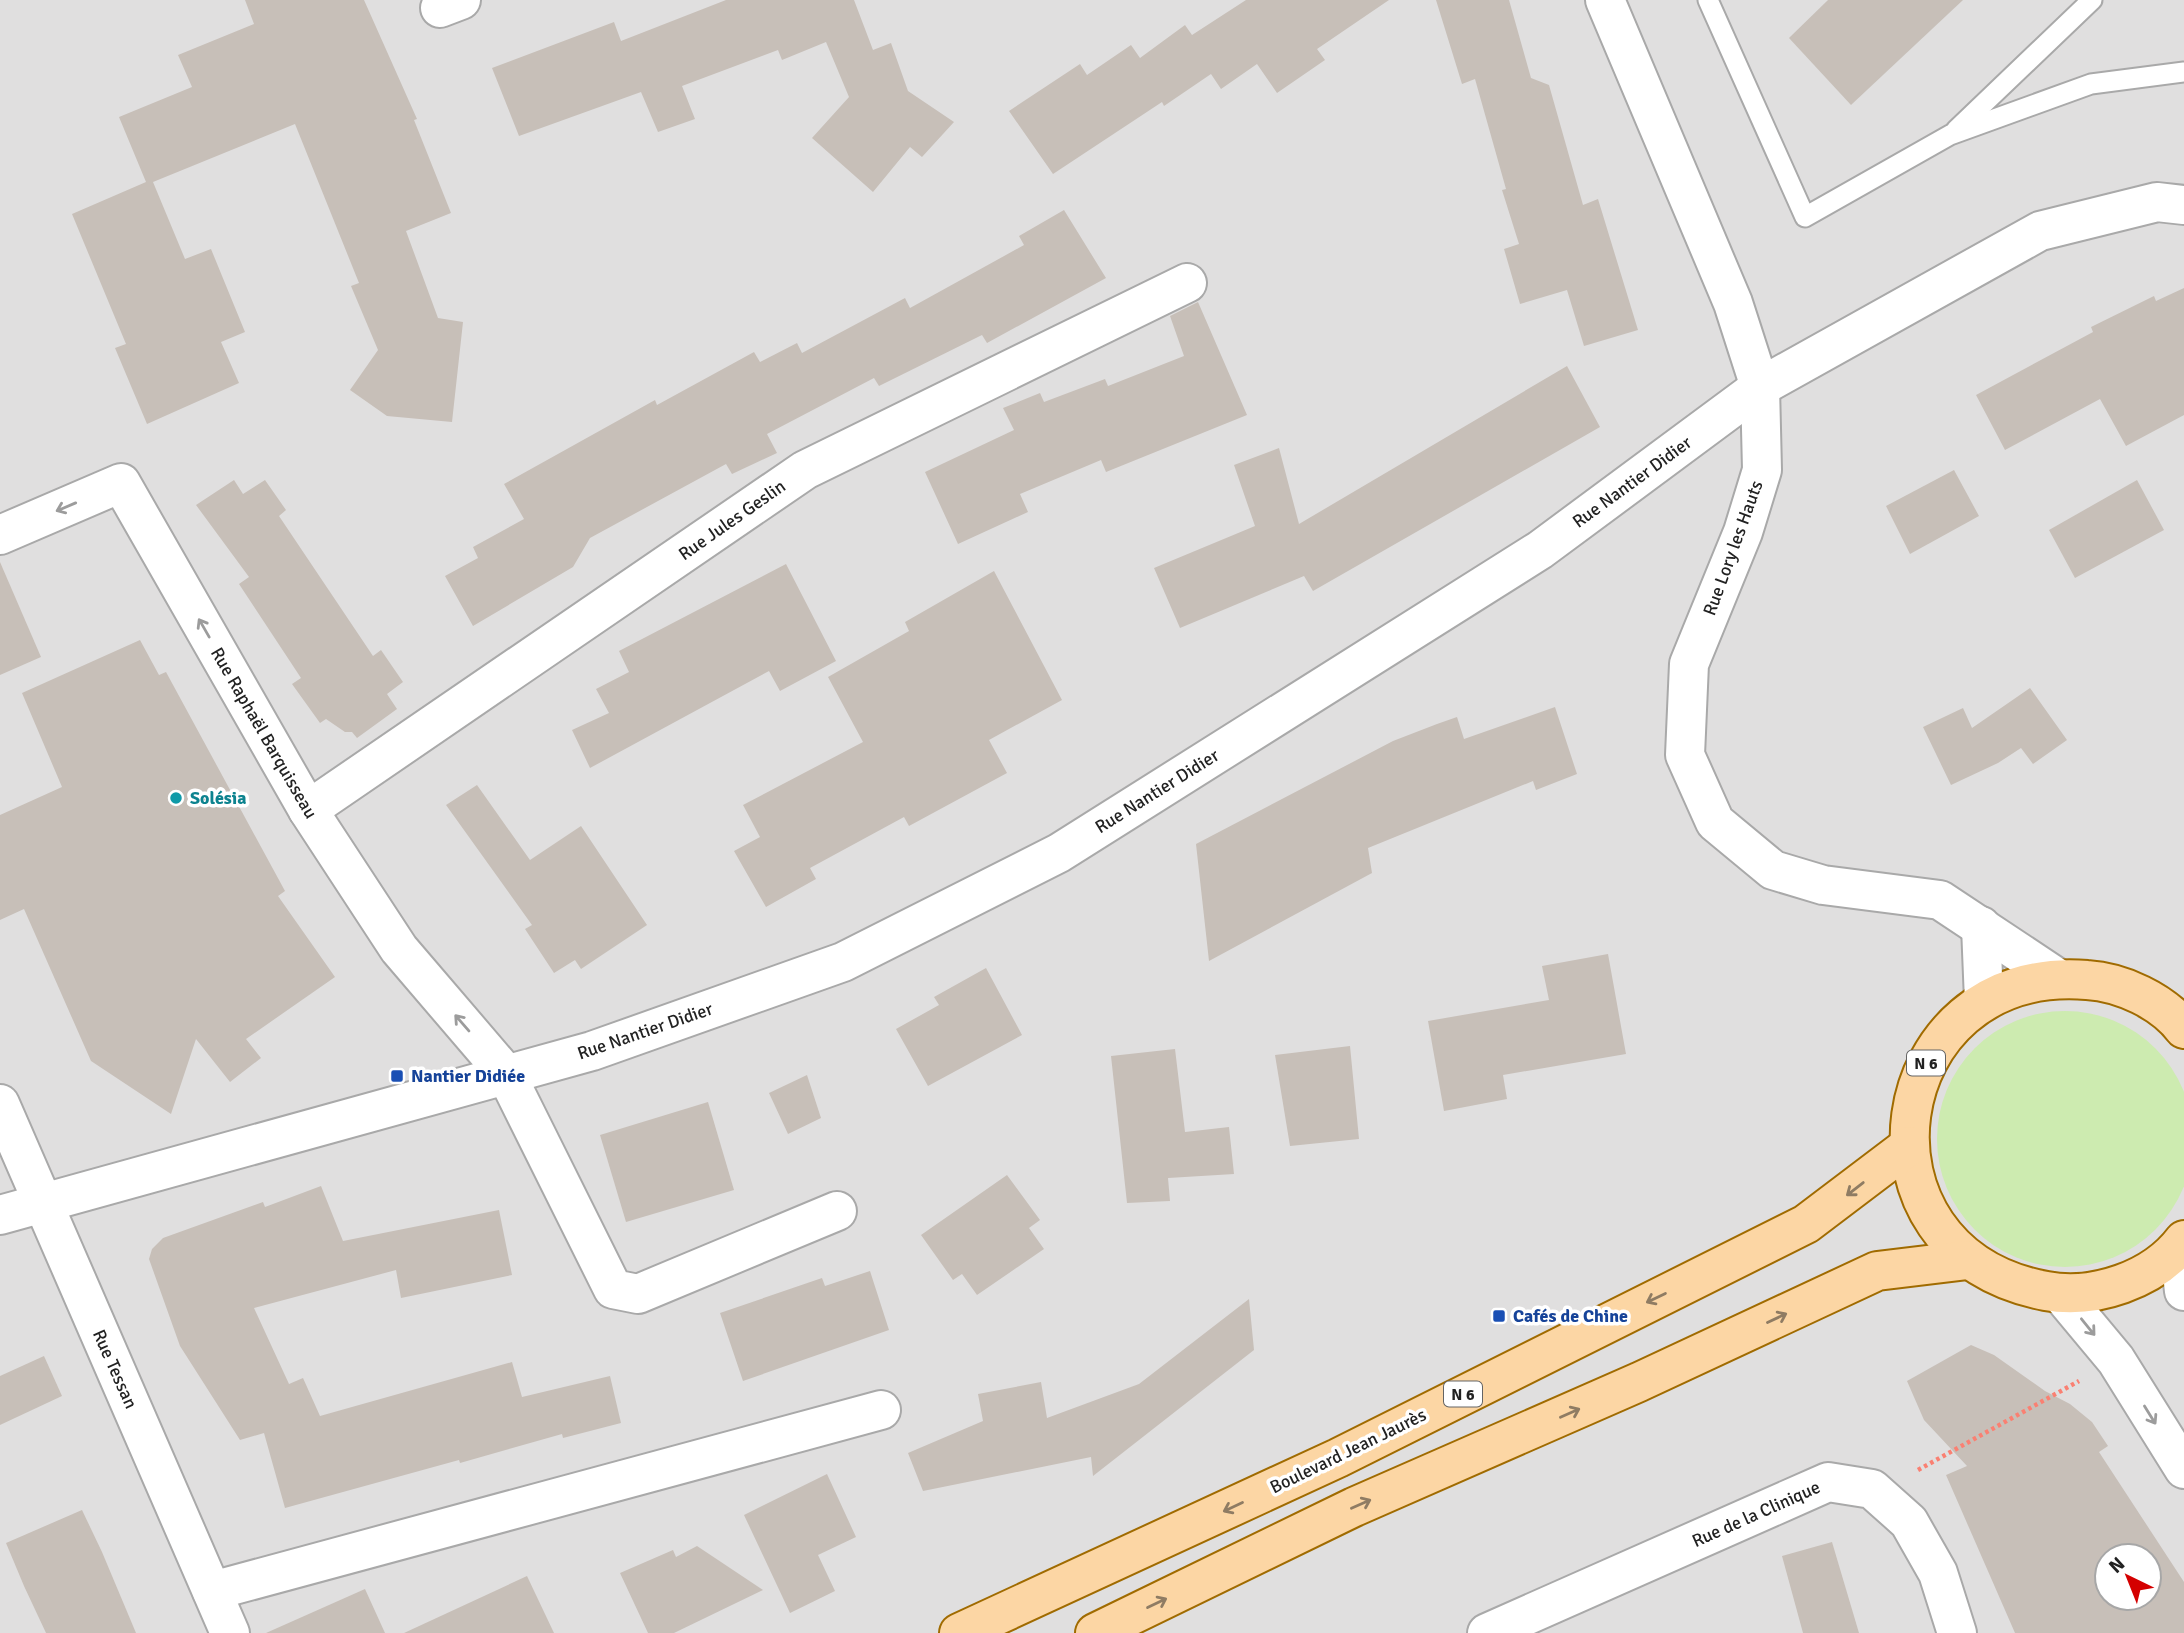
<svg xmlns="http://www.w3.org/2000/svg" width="2184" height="1633" viewBox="0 0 2184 1633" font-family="Signika,sans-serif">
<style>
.residential{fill:#e0dfdf;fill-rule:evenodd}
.grass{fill:#cdebb0}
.building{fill:#c7bfb8;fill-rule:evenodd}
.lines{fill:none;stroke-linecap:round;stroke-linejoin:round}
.service-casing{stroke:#a9a9a9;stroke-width:23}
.minor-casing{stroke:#a9a9a9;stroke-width:42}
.tertiary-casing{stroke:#a9a9a9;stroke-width:42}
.primary-casing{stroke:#a06b00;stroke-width:42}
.path{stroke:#fa8072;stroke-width:4.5;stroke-dasharray:3.5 3.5;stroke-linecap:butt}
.service{stroke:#fff;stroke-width:19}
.minor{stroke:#fff;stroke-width:38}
.tertiary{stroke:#fff;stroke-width:38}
.primary{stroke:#fcd6a4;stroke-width:38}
.oneway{stroke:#9c9c9c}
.oneway2{stroke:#8f7c63}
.culture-dot{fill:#0f9aa8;stroke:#fff;stroke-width:2.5}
.transit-dot{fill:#1a4fb4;stroke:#fff;stroke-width:2.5}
.labels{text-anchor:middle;stroke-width:7;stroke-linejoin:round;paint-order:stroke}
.shield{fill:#fff;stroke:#646464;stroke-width:2}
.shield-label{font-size:16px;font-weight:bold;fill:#222}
.street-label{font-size:18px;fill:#222;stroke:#fff}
.culture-label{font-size:18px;font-weight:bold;fill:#0d838f;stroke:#fff;text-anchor:start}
.transit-label{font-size:18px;font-weight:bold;fill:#164399;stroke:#fff;text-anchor:start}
</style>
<rect width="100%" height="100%" fill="#f2efe9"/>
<path class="residential" d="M0,0H2184V1633H0ZM2107,1556H2149V1598H2107Z"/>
<circle class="grass" cx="2065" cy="1139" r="128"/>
<g class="building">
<polygon points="245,0 364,0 417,119 414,120 451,213 406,231 438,318 463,322 452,422 387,416 350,390 378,350 351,286 359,283 295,124 153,182 185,259 211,249 245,332 221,342 239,383 147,424 115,348 126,344 72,214 146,182 119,117 192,87 178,55 254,24"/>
<polygon points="726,0 854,0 873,50 891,43 908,91 954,122 922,157 910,147 873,192 812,138 849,97 826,42 782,60 778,50 682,86 695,119 658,132 641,92 519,136 492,68 614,22 621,41"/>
<polygon points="1246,0 1389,0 1317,49 1325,60 1277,93 1257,64 1221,89 1211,74 1164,106 1162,102 1053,174 1009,111 1080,64 1087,75 1131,45 1140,58 1185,25 1192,35"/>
<polygon points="1436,0 1509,0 1531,78 1549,85 1583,205 1598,199 1638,330 1584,346 1567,290 1520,304 1504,249 1519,244 1502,190 1506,189 1475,79 1462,84"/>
<polygon points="1828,0 1963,0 1851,105 1789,38"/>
<polygon points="1064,210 1106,278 987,343 982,335 879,386 874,378 767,434 777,453 732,474 726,464 590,538 573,567 473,626 445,576 478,558 473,547 524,519 504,484 655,400 657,405 754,352 760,362 797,343 802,353 905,298 910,308 1024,245 1019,236"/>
<polygon points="2184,288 2184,415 2126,446 2100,399 2005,450 1976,395 2093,332 2091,327 2154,296 2156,301"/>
<polygon points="1198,302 1247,415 1106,472 1101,460 1020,494 1028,512 958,544 925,472 1014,430 1003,408 1040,393 1044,402 1105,379 1108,386 1184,356 1170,316"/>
<polygon points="1567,366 1600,427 1313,591 1304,576 1180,628 1154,568 1255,526 1234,465 1279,448 1299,524"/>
<polygon points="1954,470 1979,516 1910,554 1886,506"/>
<polygon points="234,480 243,494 265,480 286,510 279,516 373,656 381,650 403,682 387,694 397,709 357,738 352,732 345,732 326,719 320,723 292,684 301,678 239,584 249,577 196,505"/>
<polygon points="2137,480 2164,530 2075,578 2049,530"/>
<polygon points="0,562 41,657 0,675"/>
<polygon points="786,564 836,661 780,691 769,671 590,768 572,730 609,713 596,689 629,672 619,651"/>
<polygon points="994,571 1062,700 989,740 1007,773 909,826 904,817 810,868 816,879 766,907 734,851 760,837 743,805 863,742 828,677 909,631 905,622"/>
<polygon points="140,640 159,675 166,672 285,891 278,896 335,977 246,1039 261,1058 230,1082 196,1039 171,1114 91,1061 24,909 0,920 0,815 62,787 22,693"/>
<polygon points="2030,688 2067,740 2033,764 2021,748 1998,763 1951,785 1923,727 1963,708 1972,728"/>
<polygon points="1555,707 1577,774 1536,790 1533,781 1368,848 1372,873 1209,961 1196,844 1393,741 1437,724 1457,717 1464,739"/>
<polygon points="477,785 530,860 581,826 647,925 581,969 575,960 554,973 525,929 532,925 446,805"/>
<polygon points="1608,954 1626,1054 1503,1075 1507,1099 1444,1111 1428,1021 1549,1000 1542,966"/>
<polygon points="986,968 1022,1035 928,1086 896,1029 939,1005 934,997"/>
<polygon points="1350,1046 1359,1139 1290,1146 1275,1055"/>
<polygon points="1175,1049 1185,1132 1229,1127 1234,1174 1168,1178 1170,1201 1127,1203 1111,1056"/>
<polygon points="807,1075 821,1118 788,1134 769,1093"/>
<polygon points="708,1102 734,1190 626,1222 600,1135"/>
<polygon points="1007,1175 1040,1220 1029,1228 1044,1249 977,1295 962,1274 953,1280 921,1235"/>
<polygon points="321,1186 343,1241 499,1210 512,1275 401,1298 396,1270 254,1308 289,1384 303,1378 320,1416 512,1362 522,1397 610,1376 621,1423 563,1438 562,1434 460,1463 459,1460 285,1508 264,1433 240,1440 180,1346 149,1259 152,1249 163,1238 263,1202 265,1207"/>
<polygon points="870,1271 889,1330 743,1381 720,1313 822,1278 825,1286"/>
<polygon points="1249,1299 1254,1350 1093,1476 1091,1457 923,1491 908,1453 983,1421 978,1394 1041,1382 1047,1418 1139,1384"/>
<path d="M1971,1345L1994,1355L2045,1391L2070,1404L2092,1422L2108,1446L2099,1452L2184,1582V1633H2015L1946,1475L1967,1466L1924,1420L1907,1381ZM2107,1556H2149V1598H2107Z"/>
<polygon points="44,1356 62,1396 0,1425 0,1376"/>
<polygon points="827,1474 856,1537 818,1555 835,1591 790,1613 744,1515"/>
<polygon points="82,1510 102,1552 136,1633 46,1633 24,1586 6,1543"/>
<polygon points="1832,1542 1859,1633 1803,1633 1782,1556"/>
<polygon points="697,1546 763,1590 674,1633 648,1633 620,1573 673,1550 676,1557"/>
<polygon points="527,1576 554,1633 404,1633"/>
<polygon points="365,1589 385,1633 266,1633"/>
</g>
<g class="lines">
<g class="service-casing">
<g id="service">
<polyline points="1708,0 1805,217 1950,135 2091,84 2184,72"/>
<polyline points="1956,130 2092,0"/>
</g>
</g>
<g class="minor-casing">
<g id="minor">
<polyline points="440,8 461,0"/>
<polyline points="0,535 121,483 308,810 399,949 506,1074 613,1289 638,1294 837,1211"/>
<polyline points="308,810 805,470 1187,283"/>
<polyline points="0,1104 230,1633"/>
<polyline points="0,1215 592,1051 843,962 1059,853 1540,550 1760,387 2040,231 2157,202 2184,205"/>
<polyline points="212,1591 881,1410"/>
<polyline points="1487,1633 1828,1482 1872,1489 1909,1522 1938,1573 1957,1633"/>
</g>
</g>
<g class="tertiary-casing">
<g id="tertiary">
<polyline points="1605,0 1733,303 1760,387 1762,470 1743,532 1689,664 1685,755 1715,822 1773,870 1823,885 1940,900 2056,977"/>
<polyline points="1981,926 1984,1001"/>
<polyline points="2179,1247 2184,1291"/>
<polyline points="2061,1294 2116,1360 2184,1469"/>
</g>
</g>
<g class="primary-casing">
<g id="primary">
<path d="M2184,1029C2163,1001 2121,982 2087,980C1880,963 1839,1253 2046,1291C2094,1300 2154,1280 2184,1240"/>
<polyline points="959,1633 1338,1458 1806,1224 1909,1146"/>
<polyline points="1095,1633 1354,1507 1639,1382 1877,1271 1968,1260"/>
</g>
</g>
<polyline class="path" points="1918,1470 2079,1381"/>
<use href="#service" class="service"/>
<use href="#minor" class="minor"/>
<use href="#tertiary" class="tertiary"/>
<use href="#primary" class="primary"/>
</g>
<defs><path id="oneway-shaft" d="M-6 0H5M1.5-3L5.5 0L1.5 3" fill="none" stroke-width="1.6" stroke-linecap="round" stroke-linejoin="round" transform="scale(1.75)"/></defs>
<g class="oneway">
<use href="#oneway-shaft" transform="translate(66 507) rotate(157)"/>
<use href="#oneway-shaft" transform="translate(204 628) rotate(-120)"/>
<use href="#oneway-shaft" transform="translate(462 1023) rotate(-131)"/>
<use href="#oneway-shaft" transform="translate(2088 1327) rotate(51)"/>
<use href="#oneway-shaft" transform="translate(2150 1415) rotate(58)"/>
</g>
<g class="oneway2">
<use href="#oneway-shaft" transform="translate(1855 1189) rotate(142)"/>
<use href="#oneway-shaft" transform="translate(1656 1298) rotate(154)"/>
<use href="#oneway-shaft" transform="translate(1777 1318) rotate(-25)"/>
<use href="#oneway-shaft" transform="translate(1570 1413) rotate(-24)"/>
<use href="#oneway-shaft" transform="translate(1361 1504) rotate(-24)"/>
<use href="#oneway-shaft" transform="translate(1233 1507) rotate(155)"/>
<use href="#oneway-shaft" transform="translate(1157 1603) rotate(-26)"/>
</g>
<circle class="culture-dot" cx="176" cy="798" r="7"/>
<g class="transit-dot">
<rect x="390" y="1069" width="14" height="14" rx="3.5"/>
<rect x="1492" y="1309" width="14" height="14" rx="3.5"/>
</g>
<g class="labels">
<g class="shield">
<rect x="1907" y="1050.5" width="38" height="25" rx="5"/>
<rect x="1444" y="1381.5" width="38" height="25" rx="5"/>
</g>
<g class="shield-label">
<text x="1926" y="1069">N 6</text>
<text x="1463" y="1400">N 6</text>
</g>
<g class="street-label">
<text transform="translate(1632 482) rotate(-36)" y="6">Rue Nantier Didier</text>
<text transform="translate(732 520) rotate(-35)" y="6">Rue Jules Geslin</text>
<text transform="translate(1733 548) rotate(-70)" y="6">Rue Lory les Hauts</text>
<text transform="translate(264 733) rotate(60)" y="6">Rue Raphaël Barquisseau</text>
<text transform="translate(1157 791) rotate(-32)" y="6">Rue Nantier Didier</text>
<text transform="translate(645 1031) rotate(-19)" y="6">Rue Nantier Didier</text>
<text transform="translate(115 1369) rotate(66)" y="6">Rue Tessan</text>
<text transform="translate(1348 1451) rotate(-26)" y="6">Boulevard Jean Jaurès</text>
<text transform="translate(1756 1514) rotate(-24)" y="6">Rue de la Clinique</text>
</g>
<g class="culture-label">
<text x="190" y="804">Solésia</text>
</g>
<g class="transit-label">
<text x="411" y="1082">Nantier Didiée</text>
<text x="1513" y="1322">Cafés de Chine</text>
</g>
</g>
<g transform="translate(2128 1577) rotate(317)"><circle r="33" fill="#ffffff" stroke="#a7a7a7" stroke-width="2"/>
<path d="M0-5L12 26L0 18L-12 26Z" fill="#d40000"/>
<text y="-10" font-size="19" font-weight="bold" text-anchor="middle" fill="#222222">N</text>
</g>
</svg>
